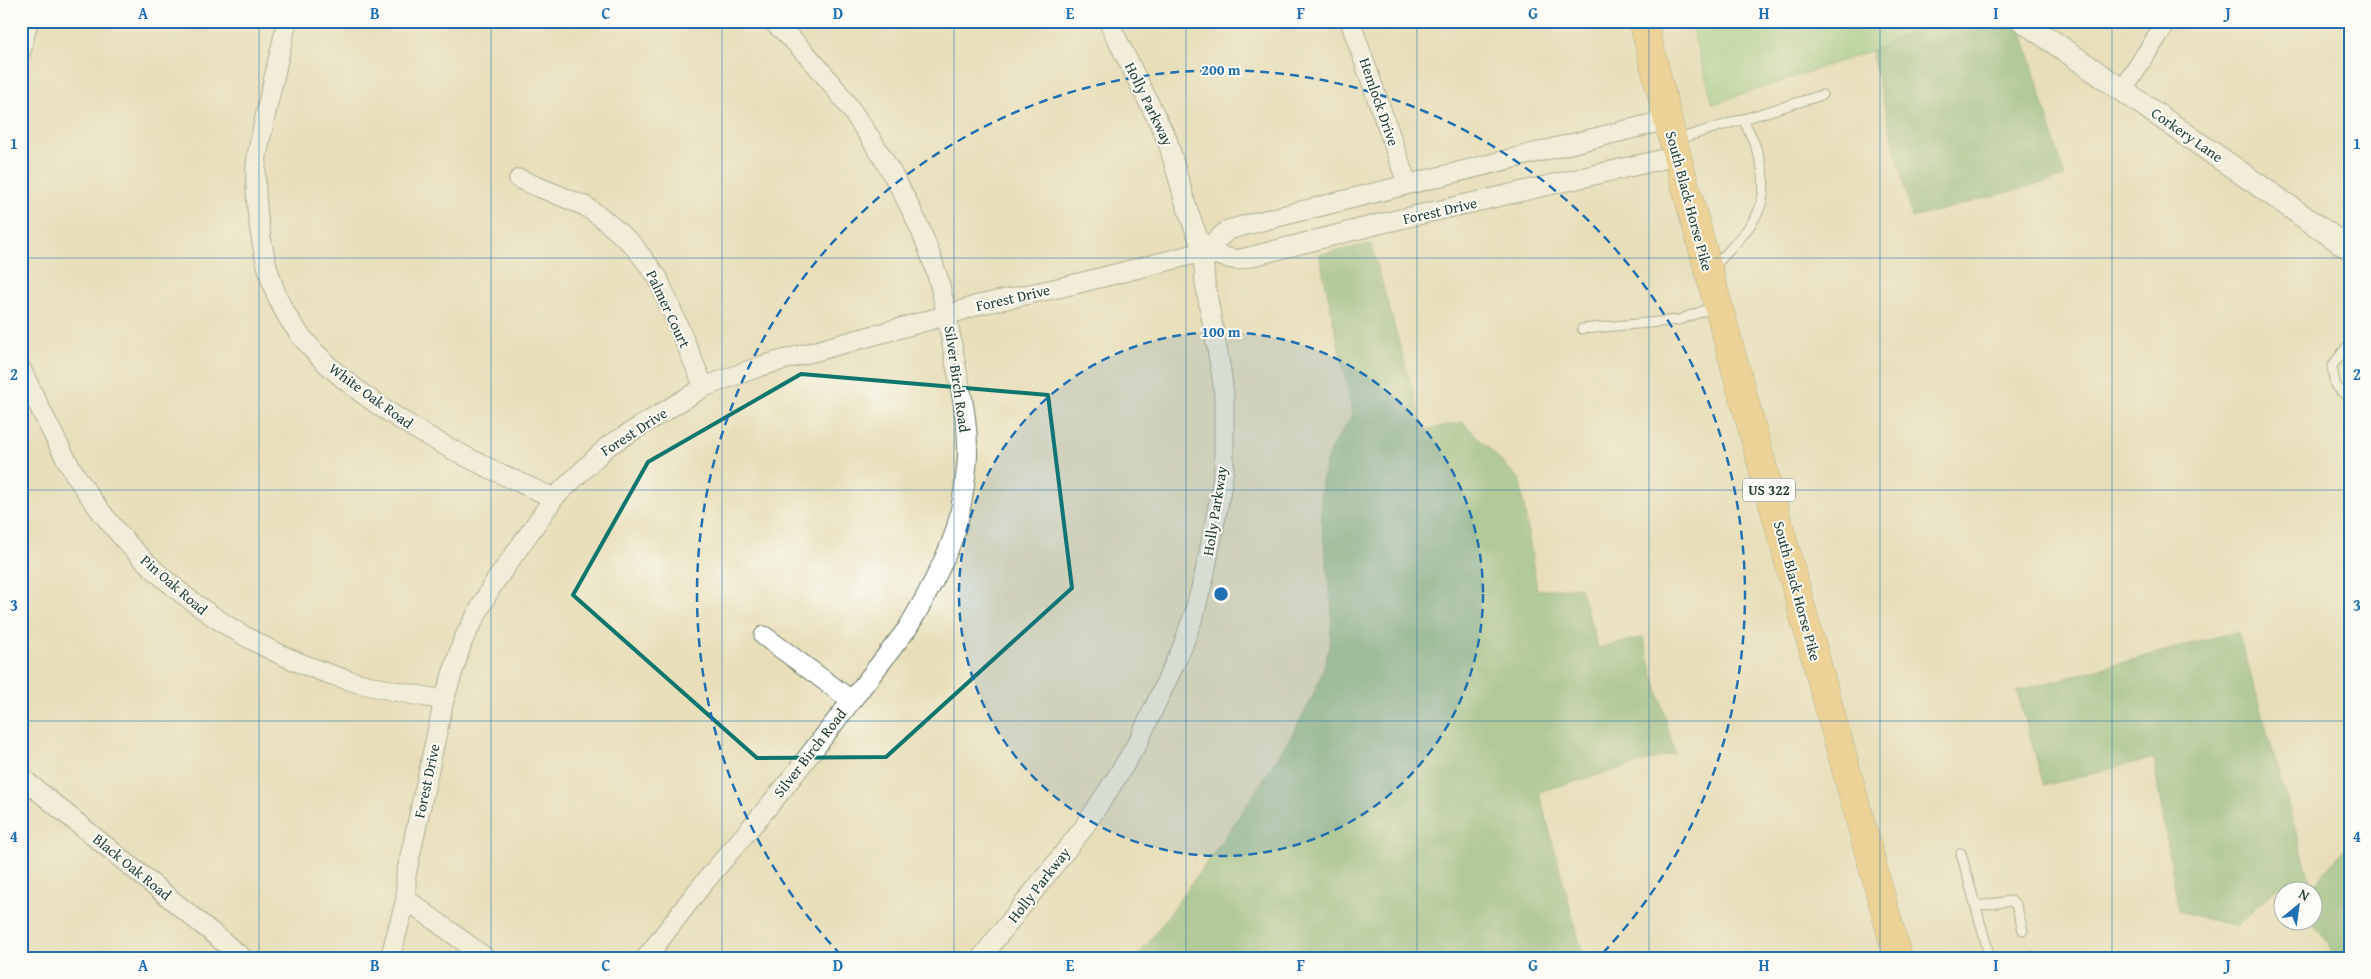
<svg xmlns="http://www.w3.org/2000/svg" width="2371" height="979" viewBox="0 0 2371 979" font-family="'Gentium Book Plus',serif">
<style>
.green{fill:#8ccb82;stroke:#56845b}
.forest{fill:#71af70;stroke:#487652}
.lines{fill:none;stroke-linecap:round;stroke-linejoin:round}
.service-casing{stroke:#657663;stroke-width:11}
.minor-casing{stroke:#657663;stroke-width:21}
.tertiary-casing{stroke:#657663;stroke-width:24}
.trunk-casing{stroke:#657663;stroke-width:29}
.service{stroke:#fff;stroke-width:9}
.minor{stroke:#fff;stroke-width:19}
.tertiary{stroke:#fff;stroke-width:22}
.trunk{stroke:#f2c36a;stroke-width:28}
.marked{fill:none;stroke:#0f766e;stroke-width:4;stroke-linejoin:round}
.grid{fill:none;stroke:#1f6fb2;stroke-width:1;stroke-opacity:0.55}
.ring{fill:none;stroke:#1f6fb2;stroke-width:2.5;stroke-dasharray:9 6}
.labels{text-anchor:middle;stroke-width:4;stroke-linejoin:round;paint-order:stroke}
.shield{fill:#fdfcf7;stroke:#62766e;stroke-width:1}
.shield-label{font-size:14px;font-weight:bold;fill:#1f3d34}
.street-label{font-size:15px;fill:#1f3d34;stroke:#fdfcf7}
.centre{fill:#1f6fb2;stroke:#fdfcf7;stroke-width:2.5}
.ring-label{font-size:15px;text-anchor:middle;font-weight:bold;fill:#1f6fb2;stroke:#fdfcf7;stroke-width:4;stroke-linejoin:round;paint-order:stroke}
.neatline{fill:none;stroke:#1f6fb2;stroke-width:2}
.grid-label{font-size:16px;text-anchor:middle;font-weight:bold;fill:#1f6fb2}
</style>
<rect width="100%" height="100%" fill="#fdfcf7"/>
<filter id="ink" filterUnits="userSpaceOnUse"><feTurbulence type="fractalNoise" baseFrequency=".02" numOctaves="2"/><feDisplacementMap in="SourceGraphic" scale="10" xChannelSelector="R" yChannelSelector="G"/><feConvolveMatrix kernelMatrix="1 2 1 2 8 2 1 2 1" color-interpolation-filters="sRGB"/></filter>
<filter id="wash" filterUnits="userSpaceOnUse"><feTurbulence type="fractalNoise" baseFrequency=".0096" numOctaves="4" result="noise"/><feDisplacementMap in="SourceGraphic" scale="20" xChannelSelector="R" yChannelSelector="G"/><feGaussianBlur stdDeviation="1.12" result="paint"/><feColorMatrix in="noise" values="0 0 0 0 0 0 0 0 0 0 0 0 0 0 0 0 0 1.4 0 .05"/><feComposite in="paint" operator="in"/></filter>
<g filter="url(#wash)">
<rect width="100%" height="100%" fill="#e8dfba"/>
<polygon class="green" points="1690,21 1937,21 1871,51 1713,104"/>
<g class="forest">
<polygon points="1937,21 2019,21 2065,177 1912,218 1871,51"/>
<path d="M1371,244L1424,430L1463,422L1520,480L1537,590L1580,587L1598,648L1643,637L1675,753L1539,792L1584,958H1137C1182,896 1229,834 1270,769C1295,730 1323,688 1330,640C1339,578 1307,518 1328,456C1333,441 1346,427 1353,414L1319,254Z"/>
<polygon points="2238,631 2312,887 2350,842 2350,958 2333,958 2328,942 2311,922 2314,922 2314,892 2286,891 2280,885 2236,927 2179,911 2153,758 2044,786 2017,691"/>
</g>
</g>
<g filter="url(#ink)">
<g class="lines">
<g class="service-casing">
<g id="service">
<polyline points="1675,140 1822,95"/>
<path d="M1713,268C1726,253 1742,238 1753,221C1775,189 1759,150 1743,119"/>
<polyline points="1582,329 1679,320 1716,306"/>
<polyline points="2350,343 2332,366 2335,385 2344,394 2350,393"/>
<polyline points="1961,853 1990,958"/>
<polyline points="1976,906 2011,901 2016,905 2023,930"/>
<polyline points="2031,956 2031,958"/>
</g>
</g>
<g class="minor-casing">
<g id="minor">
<path d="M287,21C280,53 272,85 265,117C262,133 257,150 256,166C254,208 263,269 282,307C327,394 467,460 554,498"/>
<polyline points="1350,21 1407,183"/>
<polyline points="21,51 28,21"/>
<polyline points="2123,90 2167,21"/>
<polyline points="519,179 585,206 602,218 633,245 658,278 704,387"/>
<polyline points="1203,252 1237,260 1383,223 1677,156"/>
<path d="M21,369C39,405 55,442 76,476C140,577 241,650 355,682C385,690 415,695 444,700"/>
<polyline points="764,636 851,700"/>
<polyline points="21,777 243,958"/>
<polyline points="406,899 486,958"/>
<polyline points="390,958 406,899 406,875 444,700 463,640 492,586 554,498 608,446 704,387 761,366 948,315 978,305 1067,286 1203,252 1228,230 1265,220 1667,120"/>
<path d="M646,958L698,890L783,789L907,629C923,603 944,563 954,535C960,517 965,483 967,464C970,427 961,392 954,356C949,328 945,302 937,275C912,191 839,78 772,21"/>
<polyline points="981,958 1082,830 1117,777 1138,742 1182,648 1194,614 1204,577 1220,496 1224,468 1224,396 1221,371 1205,283 1203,252 1186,205 1167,139 1108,21"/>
</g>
</g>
<g class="tertiary-casing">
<polyline id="tertiary" points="2023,21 2350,249"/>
</g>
<g class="trunk-casing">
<polyline id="trunk" points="1643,21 1677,156 1898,958"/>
</g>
<use href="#service" class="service"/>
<use href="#minor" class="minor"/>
<use href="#tertiary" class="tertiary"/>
<use href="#trunk" class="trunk"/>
</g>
</g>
<path d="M0 0H2371V979H0ZM801,374L1048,395L1072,588L886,757L757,758L573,595L648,462Z" fill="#e8dfba" fill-opacity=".55" fill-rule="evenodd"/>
<path class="marked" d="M801,374L1048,395L1072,588L886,757L757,758L573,595L648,462Z"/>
<path class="grid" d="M259,21V958M491,21V958M722,21V958M954,21V958M1186,21V958M1417,21V958M1649,21V958M1880,21V958M2112,21V958M21,258H2350M21,490H2350M21,721H2350"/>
<circle cx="1221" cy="594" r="262" fill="#1f6fb2" fill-opacity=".12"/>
<g class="ring">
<circle cx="1221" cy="594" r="262"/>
<path d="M841 955A524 524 0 1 1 1601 955"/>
</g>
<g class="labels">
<rect class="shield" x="1743" y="478.5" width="52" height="23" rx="4"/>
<g class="shield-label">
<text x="1769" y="495">US 322</text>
</g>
<g class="street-label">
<text transform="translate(1379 102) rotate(71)" y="5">Hemlock Drive</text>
<text transform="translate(1149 104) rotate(64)" y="5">Holly Parkway</text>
<text transform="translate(2187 135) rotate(35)" y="5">Corkery Lane</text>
<text transform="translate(1689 201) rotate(75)" y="5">South Black Horse Pike</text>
<text transform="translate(1440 211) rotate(-13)" y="5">Forest Drive</text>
<text transform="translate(1013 298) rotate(-13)" y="5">Forest Drive</text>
<text transform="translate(668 309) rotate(65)" y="5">Palmer Court</text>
<text transform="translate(957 379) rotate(82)" y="5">Silver Birch Road</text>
<text transform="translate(371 396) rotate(36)" y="5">White Oak Road</text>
<text transform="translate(634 432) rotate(-33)" y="5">Forest Drive</text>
<text transform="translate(1215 511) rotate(-81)" y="5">Holly Parkway</text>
<text transform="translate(174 585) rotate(41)" y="5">Pin Oak Road</text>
<text transform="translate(1797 591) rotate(75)" y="5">South Black Horse Pike</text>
<text transform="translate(810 753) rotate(-52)" y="5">Silver Birch Road</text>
<text transform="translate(427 781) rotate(-78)" y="5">Forest Drive</text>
<text transform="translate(132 867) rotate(39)" y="5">Black Oak Road</text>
<text transform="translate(1039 885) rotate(-52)" y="5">Holly Parkway</text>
</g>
</g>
<circle cx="1221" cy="594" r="8" class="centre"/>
<g class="ring-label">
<text x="1221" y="75">200 m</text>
<text x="1221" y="337">100 m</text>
</g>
<rect width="2371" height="979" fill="none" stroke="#fdfcf7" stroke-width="55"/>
<g transform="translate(2298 906) rotate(29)"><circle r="24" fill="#fdfcf7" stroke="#a4b0a9"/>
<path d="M0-4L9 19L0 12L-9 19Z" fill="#1f6fb2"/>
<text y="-8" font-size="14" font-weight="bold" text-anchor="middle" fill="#1f3d34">N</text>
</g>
<rect x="28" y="28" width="2316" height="924" class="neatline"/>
<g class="grid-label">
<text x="143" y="19">A</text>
<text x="375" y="19">B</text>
<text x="606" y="19">C</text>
<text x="838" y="19">D</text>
<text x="1070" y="19">E</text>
<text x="1301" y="19">F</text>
<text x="1533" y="19">G</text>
<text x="1764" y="19">H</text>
<text x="1996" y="19">I</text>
<text x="2228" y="19">J</text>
<text x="14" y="149">1</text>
<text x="2357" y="149">1</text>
<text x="14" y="380">2</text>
<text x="2357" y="380">2</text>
<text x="14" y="611">3</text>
<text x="2357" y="611">3</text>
<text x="14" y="842">4</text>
<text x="2357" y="842">4</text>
<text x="143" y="971">A</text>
<text x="375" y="971">B</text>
<text x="606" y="971">C</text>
<text x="838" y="971">D</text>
<text x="1070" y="971">E</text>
<text x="1301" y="971">F</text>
<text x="1533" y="971">G</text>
<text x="1764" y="971">H</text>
<text x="1996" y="971">I</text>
<text x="2228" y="971">J</text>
</g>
</svg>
